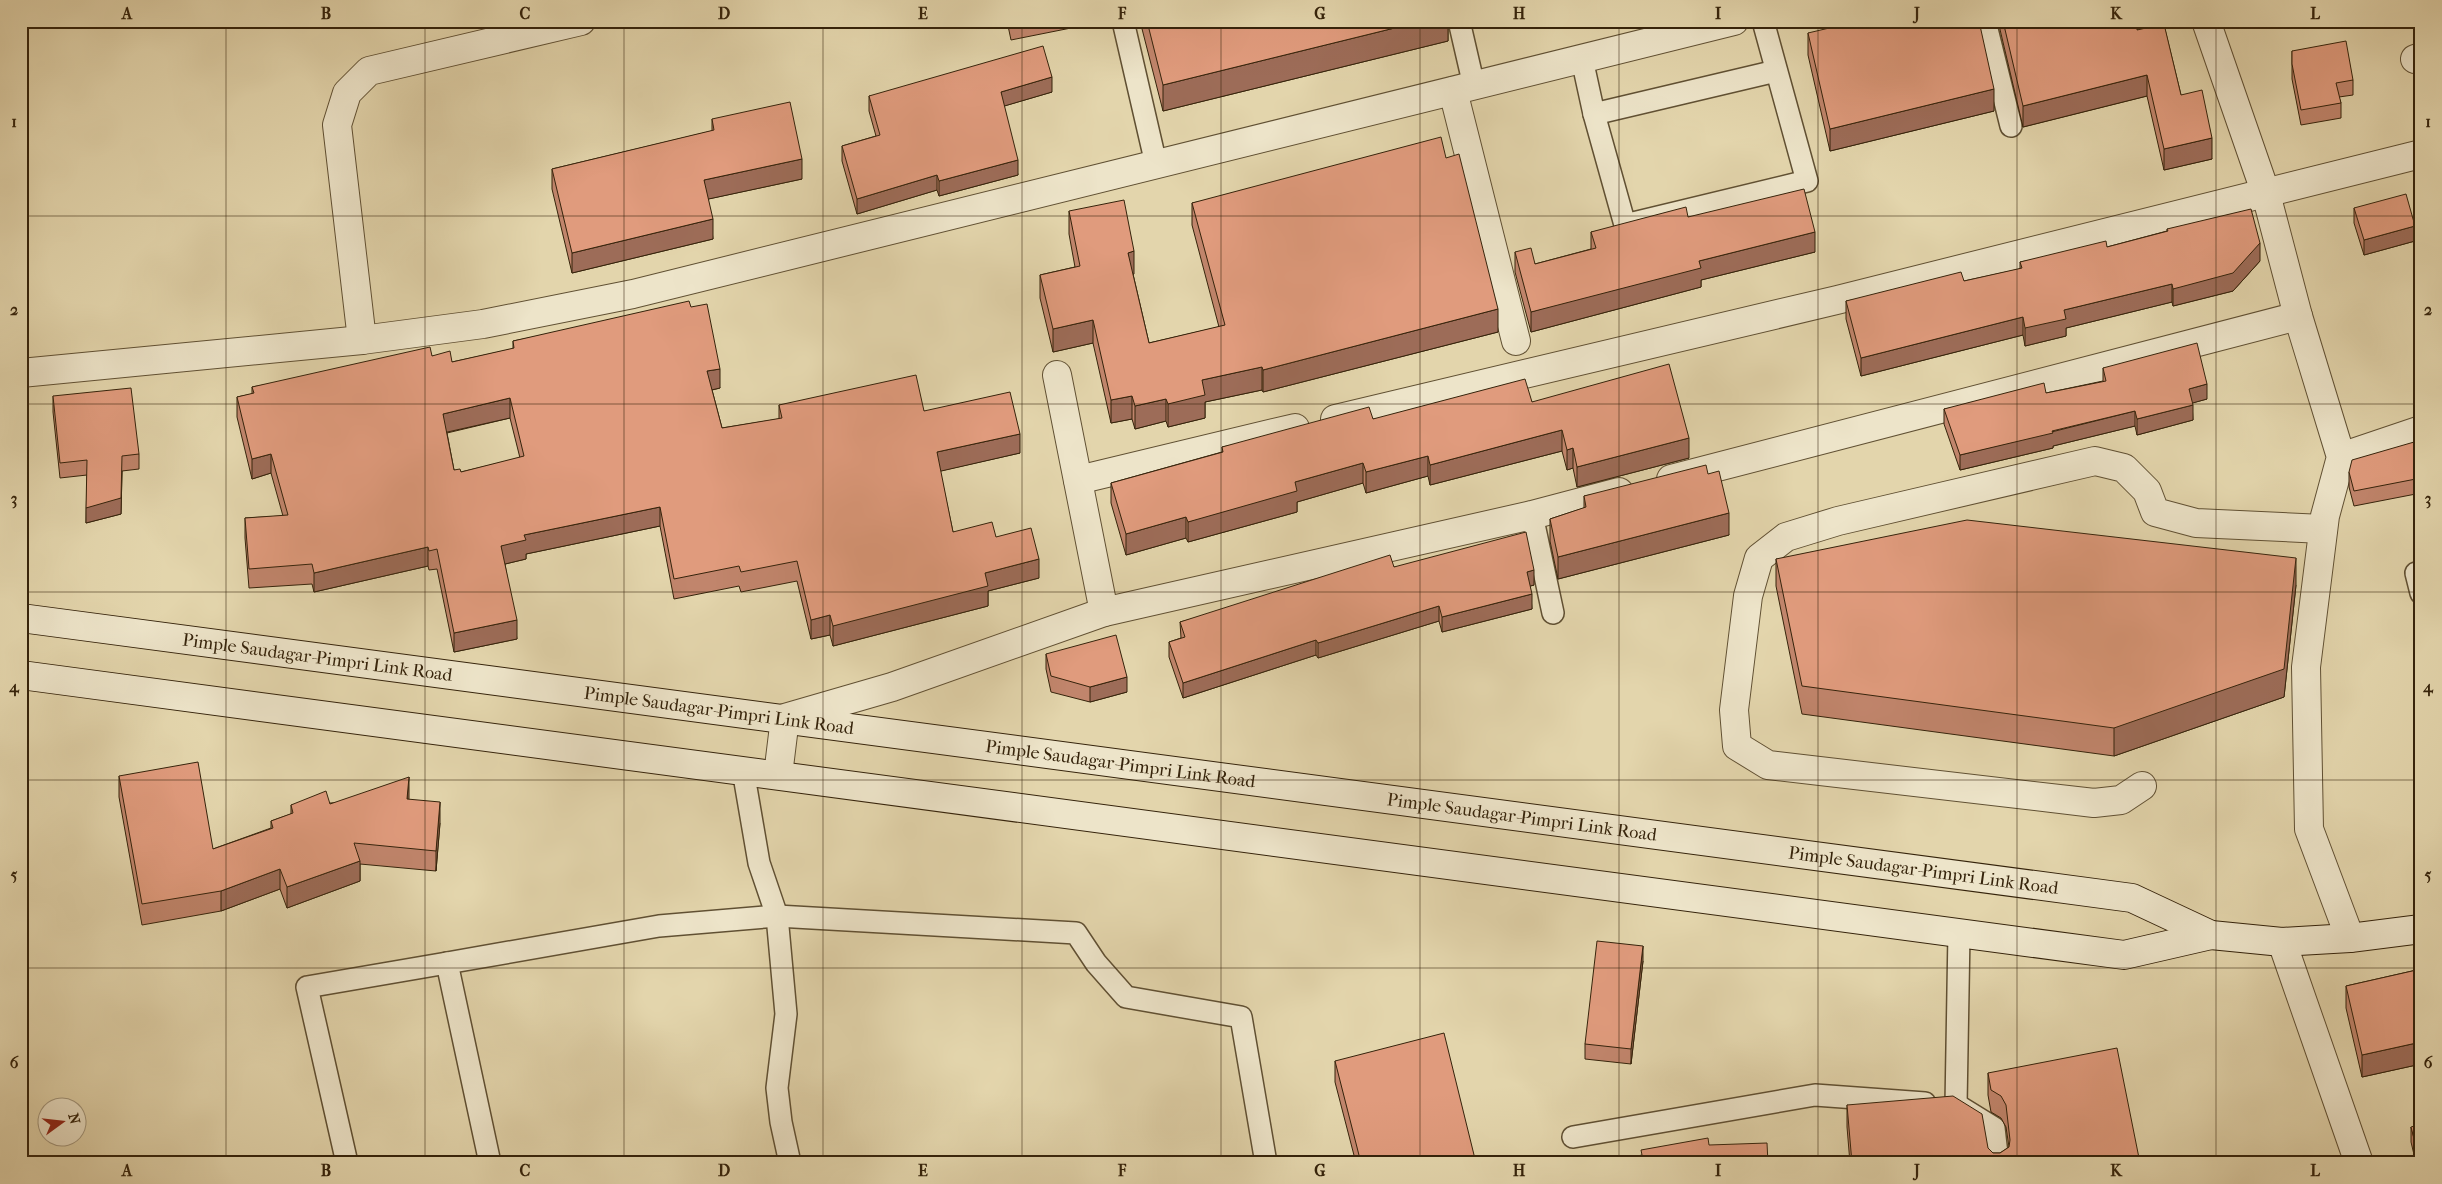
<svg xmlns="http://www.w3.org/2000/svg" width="2442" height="1184" viewBox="0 0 2442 1184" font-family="'IM FELL French Canon',serif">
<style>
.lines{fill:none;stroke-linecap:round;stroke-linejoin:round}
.lane-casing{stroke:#605033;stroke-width:24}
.street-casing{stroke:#605033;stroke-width:30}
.secondary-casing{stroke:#35230b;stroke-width:30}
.lane{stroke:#ede4c9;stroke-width:21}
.street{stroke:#ede4c9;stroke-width:28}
.secondary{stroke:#ede4c9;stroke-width:28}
.wall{fill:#c1856c;stroke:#35230b;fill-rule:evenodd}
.shaded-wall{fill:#9d6c58;stroke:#35230b}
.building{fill:#e09b7d;stroke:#35230b;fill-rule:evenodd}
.grid{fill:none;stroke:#35230b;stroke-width:1;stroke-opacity:0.55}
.labels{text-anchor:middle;stroke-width:4.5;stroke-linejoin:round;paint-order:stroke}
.street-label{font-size:18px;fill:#35230b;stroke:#ede4c9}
.neatline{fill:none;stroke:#35230b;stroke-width:2}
.grid-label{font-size:16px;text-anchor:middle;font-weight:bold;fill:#35230b}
</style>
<rect width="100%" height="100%" fill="#e3d5ac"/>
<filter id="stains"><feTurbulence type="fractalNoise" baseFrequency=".004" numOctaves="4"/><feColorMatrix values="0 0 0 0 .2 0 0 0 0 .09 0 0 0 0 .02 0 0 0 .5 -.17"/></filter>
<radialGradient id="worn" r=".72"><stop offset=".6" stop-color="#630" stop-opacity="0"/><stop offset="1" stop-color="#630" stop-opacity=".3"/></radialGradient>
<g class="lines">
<g class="lane-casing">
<g id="lane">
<polyline points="1123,21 1156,164"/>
<polyline points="1459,21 1474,86"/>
<polyline points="1985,21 2011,126"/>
<polyline points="1582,59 1594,114 1625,225 1807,181 1763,21"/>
<polyline points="1594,114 1776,71"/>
<polyline points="1532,515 1553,613"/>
<polyline points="2421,572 2416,573 2421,593"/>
<polyline points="743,770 759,863 777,916 786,1014 777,1088 781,1122 790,1163"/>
<polyline points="1956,1105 1959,933"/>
<polyline points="1960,1107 1994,1128 1998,1163"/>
<polyline points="1573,1137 1815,1095 1925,1103"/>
<polyline points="347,1163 307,987 447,963"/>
<polyline points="490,1163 447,963 659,926 777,916 1076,933 1096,963 1126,997 1241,1017 1266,1163"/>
</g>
</g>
<g class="street-casing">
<g id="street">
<polyline points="2206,21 2266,194 2298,316 2341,457 2325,516 2306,667 2309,829 2350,938"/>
<polyline points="2415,59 2421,57"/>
<polyline points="1453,91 1516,341"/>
<polyline points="362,340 337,125 347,93 369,71 581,21"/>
<polyline points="21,373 362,340 483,324 633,294 1734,21"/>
<polyline points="1057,375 1104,612 1532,515 1619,492"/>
<polyline points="1335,419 1837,300 2421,154"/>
<polyline points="2341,457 2421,430"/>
<polyline points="1671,479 2298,316"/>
<polyline points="1078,480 1295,428"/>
<polyline points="778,775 785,718 892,687 1104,612"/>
<polyline points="2142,786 2121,800 2094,803 1768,765 1737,746 1734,710 1748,596 1759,558 1786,537 1838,521 2095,461 2124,468 2147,491 2155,512 2196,523 2323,529"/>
<polyline points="2282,942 2359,1163"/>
</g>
</g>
<g class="secondary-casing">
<g id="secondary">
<path id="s1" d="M21,618L2132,898L2211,935L2282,942L2350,938L2421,929"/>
<polyline points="21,675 2124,955 2211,935"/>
</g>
</g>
<use href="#lane" class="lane"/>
<use href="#street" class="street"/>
<use href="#secondary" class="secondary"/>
</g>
<g class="wall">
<polygon points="1007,21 1106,21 1011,40"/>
<polygon points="1140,21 1448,21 1448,41 1163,111"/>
<polygon points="1998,21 2163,21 2181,95 2212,159 2164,170 2147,96 2023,127"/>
<polygon points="1808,33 1994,111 1830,151 1808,55"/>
<polygon points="2292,51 2353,80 2353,95 2339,97 2341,103 2341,118 2301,125 2292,79"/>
<polygon points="1052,92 1004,106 1018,175 939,196 937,190 857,214 842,161 842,146 876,136 869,111 869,96"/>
<polygon points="712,119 802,179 708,199 713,239 572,273 552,189 552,169 712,131"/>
<polygon points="1446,158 1498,332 1263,392 1262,390 1205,402 1205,418 1168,427 1166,421 1135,429 1132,419 1111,423 1093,343 1053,352 1040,298 1040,275 1075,267 1069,234 1069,211 1134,274 1133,274 1149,343 1219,327 1192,225 1192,203"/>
<polygon points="2354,208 2415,241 2364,255 2354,223"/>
<polygon points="1688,217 1815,252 1701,280 1701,287 1531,332 1515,272 1515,252 1535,264 1591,249 1591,232"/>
<polygon points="2167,229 2260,261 2233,291 2173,306 2172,302 2066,328 2066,336 2025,346 2023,335 1861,376 1846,319 1846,301 1964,281 2020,269 2020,262 2107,247 2167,231"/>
<path d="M691,307L720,388L712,390L722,428L779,419V405L924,411L1020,453L940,471L953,532L996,537L1039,578L988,591V606L833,646L830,635L811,639L797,581L741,592L739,586L674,599L660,526L526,554V559L505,564L517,639L454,652L437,569L429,570L428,566L314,592L312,584L249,588L245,538V518L283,516L271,473L252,479L237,417V397L252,394V387L432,356L452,362L513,349V341ZM510,418L520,458L461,472L454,470L447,433Z"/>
<polygon points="2103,368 2207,399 2192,403 2193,420 2137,435 2135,426 2053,446 2053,448 1960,470 1944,424 1944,409 2046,393 2103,381"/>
<polygon points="53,396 139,454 139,469 122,471 121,514 86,523 87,475 60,478 53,412"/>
<polygon points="1532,402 1689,458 1577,487 1573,468 1567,470 1562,451 1430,485 1428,476 1366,493 1363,483 1297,502 1297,512 1188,542 1186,538 1126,555 1111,503 1111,483 1222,452 1222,447 1373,419"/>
<polygon points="2421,440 2421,493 2354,506 2349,487 2349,472"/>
<polygon points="1708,474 1729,535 1558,579 1550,541 1550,519 1584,508 1584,496"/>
<polygon points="1776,559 2296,585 2284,697 2114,756 1802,714 1776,586"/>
<polygon points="1394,567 1534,585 1530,586 1532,609 1442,632 1439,621 1318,658 1316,655 1183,698 1169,657 1169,642 1181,638 1180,622"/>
<polygon points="1046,654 1127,692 1090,702 1051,692 1046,669"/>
<polygon points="119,776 213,849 271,828 271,821 291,814 291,805 408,799 440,823 436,871 360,864 360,881 287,908 280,889 221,911 142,925 119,797"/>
<polygon points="1643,961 1631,1064 1585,1059 1585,1044"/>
<polygon points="2421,969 2421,1064 2362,1077 2346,1008 2346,986"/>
<polygon points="1335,1061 1476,1163 1356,1163 1335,1082"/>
<polygon points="1988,1073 2140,1163 1850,1163 1847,1127 1847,1105 1988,1148 1993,1153 2000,1153 2009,1147 2006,1127 2001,1118 1991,1112 1988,1095"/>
<polygon points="2411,1127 2421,1163 2416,1163 2411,1142"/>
</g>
<g class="shaded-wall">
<polygon points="1423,21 1448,21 1448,41 1163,111 1163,85"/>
<polygon points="2163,21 2163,42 2137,49 2137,28"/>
<polygon points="2147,75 2147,96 2023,127 2023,106"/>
<polygon points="1052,77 1052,92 1001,107 1001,92"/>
<polygon points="1994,89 1994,111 1830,151 1830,129"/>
<polygon points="2212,138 2212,159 2164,170 2164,149"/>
<polygon points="802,159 802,179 704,200 704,180"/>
<polygon points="1018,160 1018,175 939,196 939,181"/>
<polygon points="937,175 937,190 857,214 857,199"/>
<polygon points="713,219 713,239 572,273 572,253"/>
<polygon points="2415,226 2415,241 2364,255 2364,240"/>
<polygon points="1815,232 1815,252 1701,280 1701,287 1531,332 1531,312 1699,261"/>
<polygon points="2260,243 2260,261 2233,291 2173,306 2173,289"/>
<polygon points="1134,251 1134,274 1128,275 1128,253"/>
<polygon points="2172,284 2172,302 2066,328 2066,336 2025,346 2025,328 2064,310"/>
<polygon points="1498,309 1498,332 1263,392 1263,370"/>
<polygon points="2023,317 2023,335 1861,376 1861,358"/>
<polygon points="1093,320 1093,343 1053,352 1053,329"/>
<polygon points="1262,367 1262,390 1205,402 1205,418 1168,427 1168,404 1202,380"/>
<polygon points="720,369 720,388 707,391 707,371"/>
<polygon points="2207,384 2207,399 2189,404 2189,389"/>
<polygon points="1132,396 1132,419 1111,423 1111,400"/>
<polygon points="510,398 510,418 443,433 443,414"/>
<polygon points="1166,399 1166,421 1135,429 1135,406"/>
<polygon points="2193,405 2193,420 2137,435 2137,419"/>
<polygon points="2135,411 2135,426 2053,446 2053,448 1960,470 1960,455"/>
<polygon points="1562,430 1562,451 1430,485 1430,465"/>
<polygon points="1020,434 1020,453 937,472 937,452"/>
<polygon points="1689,438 1689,458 1577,487 1577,467"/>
<polygon points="1573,448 1573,468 1567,470 1567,450"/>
<polygon points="271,454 271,473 252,479 252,459"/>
<polygon points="1428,456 1428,476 1366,493 1366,472"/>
<polygon points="1363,463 1363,483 1297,502 1297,512 1188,542 1188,522 1295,482"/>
<polygon points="122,471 121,514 86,523 86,508"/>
<polygon points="660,507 660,526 526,554 526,559 501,565 501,546 524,535"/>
<polygon points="1729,513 1729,535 1558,579 1558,557"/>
<polygon points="1186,517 1186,538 1126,555 1126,534"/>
<polygon points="428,547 428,566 314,592 314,573"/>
<polygon points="2296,558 2296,585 2284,697 2114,756 2114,728"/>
<polygon points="1039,559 1039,578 988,591 988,606 833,646 833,626 985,573"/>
<polygon points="1534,570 1534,585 1527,587 1527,572"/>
<polygon points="1532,594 1532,609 1442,632 1442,617"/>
<polygon points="1439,606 1439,621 1318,658 1318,643"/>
<polygon points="830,615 830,635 811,639 811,620"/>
<polygon points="517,620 517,639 454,652 454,633"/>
<polygon points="1316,640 1316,655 1183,698 1183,683"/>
<polygon points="1127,677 1127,692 1090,702 1090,687"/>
<polygon points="409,777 409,798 407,820 407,799"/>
<polygon points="440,802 440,823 436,871 436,851"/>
<polygon points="360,861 360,881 287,908 287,887"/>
<polygon points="280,869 280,889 221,911 221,891"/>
<polygon points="1643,946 1643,961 1631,1064 1631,1049"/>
<polygon points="2421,1042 2421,1064 2362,1077 2362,1055"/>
</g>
<g class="building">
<polygon points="1147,21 1423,21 1163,85"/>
<polygon points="1859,21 1979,21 1994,89 1830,129 1808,33"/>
<polygon points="2003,21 2163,21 2137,28 2137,30 2164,24 2181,95 2202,90 2212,138 2164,149 2147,75 2023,106"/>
<polygon points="2346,41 2353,80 2336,83 2341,103 2301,110 2292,64 2292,51"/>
<polygon points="1043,46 1052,77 1001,92 1018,160 939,181 937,175 857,199 842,146 880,135 869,96"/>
<polygon points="790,102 802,159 704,180 713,219 572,253 552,169 714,130 712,119"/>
<polygon points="1441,137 1446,158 1459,154 1498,309 1263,370 1262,367 1202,380 1205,395 1168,404 1166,399 1135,406 1132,396 1111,400 1093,320 1053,329 1040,275 1080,266 1069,211 1124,200 1134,251 1128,253 1149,343 1225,325 1192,203"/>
<polygon points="1804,189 1815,232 1699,261 1701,268 1531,312 1515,252 1531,248 1535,264 1596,248 1591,232 1686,207 1688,217"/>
<polygon points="2406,194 2415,226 2364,240 2354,208"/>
<polygon points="2251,209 2260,243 2233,273 2173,289 2172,284 2064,310 2066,319 2025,328 2023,317 1861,358 1846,301 1961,272 1964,281 2022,268 2020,262 2106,241 2107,247 2168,231 2167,229"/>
<path d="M689,301L691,307L707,304L720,369L707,371L722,428L782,418L779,405L916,375L924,411L1010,392L1020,434L937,452L953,532L992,522L996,537L1031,528L1039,559L985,573L988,586L833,626L830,615L811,620L797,561L741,572L739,566L674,579L660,507L524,535L526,540L501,546L517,620L454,633L437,549L429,551L428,547L314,573L312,564L249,569L245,518L288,515L271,454L252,459L237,397L254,393L252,387L430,347L432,356L450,351L452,362L514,348L513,341ZM510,398L524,456L461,472L460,469L454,470L443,414Z"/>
<polygon points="2197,343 2207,384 2189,389 2193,405 2137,419 2135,411 2052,431 2053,433 1960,455 1944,409 2044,383 2046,393 2106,381 2103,368"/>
<polygon points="1669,364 1689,438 1577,467 1573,448 1567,450 1562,430 1430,465 1428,456 1366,472 1363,463 1295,482 1297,491 1188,522 1186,517 1126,534 1111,483 1223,452 1222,447 1369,407 1373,419 1525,379 1532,402"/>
<polygon points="131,388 139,454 122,456 121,498 86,508 87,460 60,463 53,396"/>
<polygon points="2421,440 2421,478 2354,491 2349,472 2352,460"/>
<polygon points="1706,465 1708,474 1719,471 1729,513 1558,557 1550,519 1586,507 1584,496"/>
<polygon points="1967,520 2296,558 2284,669 2114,728 1802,686 1776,559"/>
<polygon points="1526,532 1534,570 1527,572 1532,594 1442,617 1439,606 1318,643 1316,640 1183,683 1169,642 1185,637 1180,622 1390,555 1394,567"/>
<polygon points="1116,635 1127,677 1090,687 1051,676 1046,654"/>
<polygon points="198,762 213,849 273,828 271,821 293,813 291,805 326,791 330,804 409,777 407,799 440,802 436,851 354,843 360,861 287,887 280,869 221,891 142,904 119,776"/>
<polygon points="1597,941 1643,946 1631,1049 1585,1044"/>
<polygon points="2421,969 2421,1042 2362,1055 2346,986"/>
<polygon points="1444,1033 1476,1163 1361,1163 1335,1061"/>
<polygon points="2117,1048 2140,1163 1852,1163 1847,1105 1953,1096 1982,1114 1988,1148 1993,1153 2000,1153 2009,1147 2010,1140 2006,1105 2001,1096 1991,1090 1988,1073"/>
<polygon points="2421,1124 2421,1163 2420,1163 2411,1127"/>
<polygon points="1708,1138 1709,1145 1767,1143 1768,1163 1605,1163 1642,1155 1641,1150"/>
</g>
<path class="grid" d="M226,21V1163M425,21V1163M624,21V1163M823,21V1163M1022,21V1163M1221,21V1163M1420,21V1163M1619,21V1163M1818,21V1163M2017,21V1163M2216,21V1163M21,216H2421M21,404H2421M21,592H2421M21,780H2421M21,968H2421"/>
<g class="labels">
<g class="street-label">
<text dy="6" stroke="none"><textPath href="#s1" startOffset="299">Pimple Saudagar-Pimpri Link Road</textPath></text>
<text dy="6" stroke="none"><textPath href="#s1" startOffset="704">Pimple Saudagar-Pimpri Link Road</textPath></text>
<text dy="6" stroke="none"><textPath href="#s1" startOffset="1109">Pimple Saudagar-Pimpri Link Road</textPath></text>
<text dy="6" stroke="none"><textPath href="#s1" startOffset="1514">Pimple Saudagar-Pimpri Link Road</textPath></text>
<text dy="6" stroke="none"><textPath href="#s1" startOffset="1919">Pimple Saudagar-Pimpri Link Road</textPath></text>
</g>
</g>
<rect width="2442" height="1184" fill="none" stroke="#e3d5ac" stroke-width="55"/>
<g transform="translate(62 1122) rotate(75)"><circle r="24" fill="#ede4c9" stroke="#a3977d"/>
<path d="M0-4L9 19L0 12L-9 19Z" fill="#8f2418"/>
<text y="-8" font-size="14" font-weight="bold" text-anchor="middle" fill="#35230b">N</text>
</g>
<rect x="28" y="28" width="2386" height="1128" class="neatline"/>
<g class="grid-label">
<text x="127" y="19">A</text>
<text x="326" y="19">B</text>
<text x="525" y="19">C</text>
<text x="724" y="19">D</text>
<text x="923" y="19">E</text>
<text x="1122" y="19">F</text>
<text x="1320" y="19">G</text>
<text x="1519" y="19">H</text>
<text x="1718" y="19">I</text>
<text x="1917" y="19">J</text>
<text x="2116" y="19">K</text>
<text x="2315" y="19">L</text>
<text x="14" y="127">1</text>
<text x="2428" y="127">1</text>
<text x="14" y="315">2</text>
<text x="2428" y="315">2</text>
<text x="14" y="504">3</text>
<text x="2428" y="504">3</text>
<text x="14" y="692">4</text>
<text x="2428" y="692">4</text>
<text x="14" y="880">5</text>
<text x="2428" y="880">5</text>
<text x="14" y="1068">6</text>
<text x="2428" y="1068">6</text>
<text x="127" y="1176">A</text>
<text x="326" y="1176">B</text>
<text x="525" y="1176">C</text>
<text x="724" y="1176">D</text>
<text x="923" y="1176">E</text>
<text x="1122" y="1176">F</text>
<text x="1320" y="1176">G</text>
<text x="1519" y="1176">H</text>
<text x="1718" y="1176">I</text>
<text x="1917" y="1176">J</text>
<text x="2116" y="1176">K</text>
<text x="2315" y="1176">L</text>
</g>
<rect width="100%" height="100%" filter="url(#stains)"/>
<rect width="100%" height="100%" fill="url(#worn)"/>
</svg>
